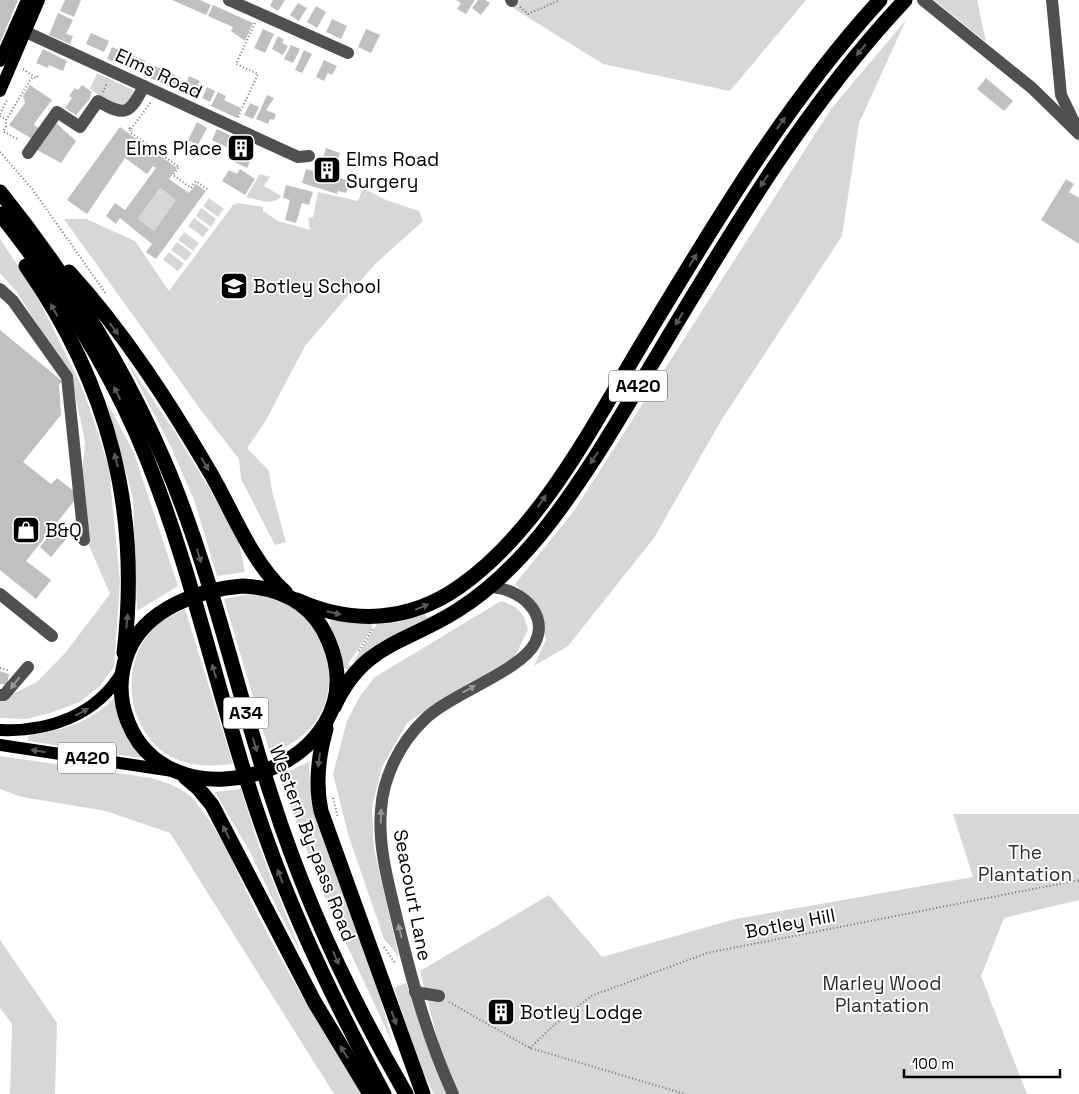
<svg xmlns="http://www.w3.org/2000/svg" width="1079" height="1094" viewBox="0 0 1079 1094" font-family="'Space Grotesk',sans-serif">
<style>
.green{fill:#d7d7d7}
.building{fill:#c0c0c0;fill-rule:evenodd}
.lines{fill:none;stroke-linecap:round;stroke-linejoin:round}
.path{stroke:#727272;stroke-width:2;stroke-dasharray:1 2.5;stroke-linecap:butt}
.minor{stroke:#505050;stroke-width:12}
.major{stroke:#000;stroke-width:12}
.highway{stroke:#000;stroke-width:15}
.oneway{fill:#595959}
.oneway2{fill:#969696}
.labels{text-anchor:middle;stroke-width:4;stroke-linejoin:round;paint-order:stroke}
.shield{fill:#fff;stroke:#4c4c4c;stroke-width:1}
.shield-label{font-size:18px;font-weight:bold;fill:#000}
.street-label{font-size:19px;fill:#000;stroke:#fff}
.poi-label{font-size:19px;fill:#000;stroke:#fff;text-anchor:start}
.park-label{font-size:19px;fill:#2e2e2e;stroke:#fff}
</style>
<rect width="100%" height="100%" fill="#fff"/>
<g class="green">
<polygon points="518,0 806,0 730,91 603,64 507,4"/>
<polygon points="934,0 977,0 986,42"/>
<polygon points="906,20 859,123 842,236 722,419 654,538 568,646 534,666 546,640 537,606 515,584 574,511 831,109"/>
<polygon points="97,73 133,90 130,103 117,107 90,89"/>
<path d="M260,174L270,177L264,186L281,196C273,207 257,199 246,197Z"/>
<polygon points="160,188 176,200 154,231 138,219"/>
<polygon points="363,188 386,200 419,211 423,221 375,264 305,346 265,422 247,448 269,471 272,491 286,542 275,545 241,479 239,459 203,413 64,219 86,219 135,241 169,291 233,205 238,203 263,207 263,211 278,221 310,230 308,218 313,217 318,192 358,201"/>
<polygon points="209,198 224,209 218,217 203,206"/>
<polygon points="201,208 216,219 211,227 196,216"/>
<polygon points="194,218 209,229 203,237 188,226"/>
<polygon points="184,232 199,243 193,251 178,240"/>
<polygon points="0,239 29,282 46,314 81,385 92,415 109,468 120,582 114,667 100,686 80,702 50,713 26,719 0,718 0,700 37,682 66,652 110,594 88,543 81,488 85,442 72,380 16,291 0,273"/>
<polygon points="177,242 192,253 186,261 171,250"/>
<polygon points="169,252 184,264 178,271 163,260"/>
<polygon points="126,360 175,432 238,536 245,572 217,576 194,500 170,445"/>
<polygon points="107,402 134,453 178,586 137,611 133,498"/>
<path d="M249,594C258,596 267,596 275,599C327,615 347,687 311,727C300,740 286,747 270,754L224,599Z"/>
<path d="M501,601C518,606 524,612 528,630L514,658L442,699L407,723L382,767L372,807L374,849L399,957L384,939L348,834L333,774L347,721L360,696L375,677Z"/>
<path d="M185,609L233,764C215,766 199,767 181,761C124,741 115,657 161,622C168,617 177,613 185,609Z"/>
<polygon points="425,614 430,622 357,664 354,661 377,624 394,623"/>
<path d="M330,620L372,624V629L348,664L353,668L349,671L344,668C343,655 328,626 330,620Z"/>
<path d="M115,697L142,754L140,758L28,741V736C61,730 91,723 115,697Z"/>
<path d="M0,756L151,778C168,783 182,787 194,800C225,836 240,881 262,923C292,982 327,1038 361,1094H334L170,833L106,811L22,797L0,789Z"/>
<path d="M310,761C306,801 327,842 340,880C359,934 379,988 393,1044L324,896L279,776Z"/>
<polygon points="241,789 259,846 302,955 275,904 250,852 215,792"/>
<polygon points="953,814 1079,814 1079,900 1004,918 981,976 1027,1094 460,1094 441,1053 420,971 549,895 602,957 735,919 973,877"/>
<polygon points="0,940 57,1023 55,1094 10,1094 12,1024 0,1008"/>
<polygon points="406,983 431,1054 450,1094 434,1094 421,1068 394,988"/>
</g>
<g class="building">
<polygon points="0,0 18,0 0,43"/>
<polygon points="65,0 81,0 74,17 60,11"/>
<polygon points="172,0 200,0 211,5 206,15"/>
<polygon points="273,0 285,0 278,11 270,6"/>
<polygon points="456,0 475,0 466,14 457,9 461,3"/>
<polygon points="478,0 485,0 490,3 481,15 472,8"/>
<polygon points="298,3 307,8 299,21 290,15"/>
<polygon points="213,5 253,23 245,41 231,31 233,27 208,16"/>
<polygon points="316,6 326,12 317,28 307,22"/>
<polygon points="58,13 73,20 66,34 73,36 70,44 49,35"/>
<polygon points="332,19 347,26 341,39 326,32"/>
<polygon points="263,29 274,34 265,53 254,48"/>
<polygon points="366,29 380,35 371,53 358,47"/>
<polygon points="91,33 109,41 104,52 86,44"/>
<polygon points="278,36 284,40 282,43 288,46 283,55 272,49"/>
<polygon points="291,45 300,49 293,63 284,59"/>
<polygon points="112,47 146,61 141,73 107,59"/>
<polygon points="43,49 67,61 63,71 49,65 48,68 36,63"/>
<polygon points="304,50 312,54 302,73 295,70"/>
<polygon points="324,60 337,66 332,75 328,73 324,81 316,77"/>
<polygon points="148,63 181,78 175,89 143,75"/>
<polygon points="189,76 200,81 198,85 203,87 198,100 182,93"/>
<polygon points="986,78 1013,101 1004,111 977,89"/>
<polygon points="30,85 52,100 36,121 34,125 39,128 32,139 9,125 25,103 23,96"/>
<polygon points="82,85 92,92 89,100 76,115 65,108 72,98 69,96 75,88 78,90"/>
<polygon points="207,87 215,91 210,102 202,98"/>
<polygon points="218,92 226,96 224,100 241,108 237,118 211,106"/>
<polygon points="267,95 274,98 266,110 276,114 274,120 270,119 268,124 256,119"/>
<polygon points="250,103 259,107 253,119 244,115"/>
<polygon points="197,122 207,128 198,145 188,140"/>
<polygon points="56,123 76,141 61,163 37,150"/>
<path d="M120,127L177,168L169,179L189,193L196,184L206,191L156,259L146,252L152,244L120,218L116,224L106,216L115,203L125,210L156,168L153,166L147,174L125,158L87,214L67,200ZM160,188L176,200L154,231L138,219Z"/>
<polygon points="217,129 254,147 252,150 254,152 247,168 228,159 233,150 212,140"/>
<polygon points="326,148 340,153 333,176 350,181 346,193 338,191 337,194 302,183 306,169 314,171 313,174 318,176"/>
<polygon points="240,169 255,179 245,195 222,181 229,170 237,174"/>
<polygon points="1066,179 1074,184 1069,192 1079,198 1079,244 1041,220"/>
<polygon points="286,185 313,192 309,205 302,203 296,223 285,220 290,200 283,198"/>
<polygon points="0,330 62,381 59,385 61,415 23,462 51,484 57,478 79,495 26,561 51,580 36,599 0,570"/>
<polygon points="55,528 67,538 51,557 40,547"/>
<polygon points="0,671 9,674 7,685 0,684"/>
<polygon points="505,1000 515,1005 508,1023 504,1021 503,1024 498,1022 500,1019 491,1014 494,1008 500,1010"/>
</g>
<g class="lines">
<g class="path">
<polyline points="520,7 528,14 560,0"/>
<polyline points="23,69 36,78 38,75"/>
<polyline points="103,92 107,83"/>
<polyline points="0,114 7,100"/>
<polyline points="0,116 6,120"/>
<polyline points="238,117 258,74 236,64 255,23"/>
<polyline points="129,128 131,129 130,132 179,167 173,175 191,188 196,181 207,189"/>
<polyline points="131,129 151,102"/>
<polyline points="17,139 3,131 6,127 6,120 33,76"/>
<polyline points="0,152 33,190 106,294"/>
<polyline points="359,651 374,627"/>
<polyline points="0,668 10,671"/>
<polyline points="333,798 338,818"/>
<polyline points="384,947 395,963"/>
<polyline points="449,1002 530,1048 685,1094"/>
<polyline points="530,1048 552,1027 591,996 707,953 1079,880"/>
</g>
<g class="minor">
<polyline points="229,0 348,53"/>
<polyline points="511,0 512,1"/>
<polyline points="923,0 1032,88 1079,134"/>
<polyline points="1052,0 1061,95 1075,124"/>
<polyline points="15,27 298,157 309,156"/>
<path d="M28,153L57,112L80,127L98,101C126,118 130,113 144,86"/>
<polyline points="0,289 13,301 67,377 84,540"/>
<polyline points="0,594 52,636"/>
<polyline points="0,695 4,695 28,667"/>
<polyline points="415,992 439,996"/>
<path d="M453,1094C426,1035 410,974 395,911C387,878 378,844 381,810C383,777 400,743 424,720C450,694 521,671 535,643C550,612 518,588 490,587"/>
</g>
<g class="major">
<polyline points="0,61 27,0"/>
<polyline points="0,91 39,0"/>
<path d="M0,730C49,732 97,715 122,672"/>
<polyline points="0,745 173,771"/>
</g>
<g class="highway">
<path d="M0,192C66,274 122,363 164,460C211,569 235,686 272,798C305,901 352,1001 406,1094"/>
<path d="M0,214C59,288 112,371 147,459C197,584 222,717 268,843C299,930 340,1013 384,1094"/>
<path d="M26,266C109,385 141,510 124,653"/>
<path d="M69,272C124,332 170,404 211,474C233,512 252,563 285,592"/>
<path d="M243,586C282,588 314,604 329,642C380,766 173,835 128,722C119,700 119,675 128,652C145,609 200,589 243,586Z"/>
<path d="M297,600C352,625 409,622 459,587C543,528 596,419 649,332C719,216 788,101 880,0"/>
<path d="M334,707C363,643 405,644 458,610C490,590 516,564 540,535C586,478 623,412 661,349C734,227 807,104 905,0"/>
<path d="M326,729C318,757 315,783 321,811L423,1094"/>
<polyline points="185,777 198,788 212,805 315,1003 370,1094"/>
</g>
</g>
<defs><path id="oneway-solid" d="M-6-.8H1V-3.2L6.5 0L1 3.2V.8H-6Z" transform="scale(1.25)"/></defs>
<g class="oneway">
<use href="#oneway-solid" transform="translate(861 50) rotate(130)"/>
<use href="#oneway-solid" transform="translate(781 123) rotate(-54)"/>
<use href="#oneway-solid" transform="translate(764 181) rotate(123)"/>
<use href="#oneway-solid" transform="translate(693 260) rotate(-59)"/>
<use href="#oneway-solid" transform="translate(54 310) rotate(-119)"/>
<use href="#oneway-solid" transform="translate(679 319) rotate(121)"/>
<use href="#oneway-solid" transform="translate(114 329) rotate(54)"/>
<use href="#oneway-solid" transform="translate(117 393) rotate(-117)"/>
<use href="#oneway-solid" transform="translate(594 458) rotate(123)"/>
<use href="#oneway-solid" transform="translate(116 460) rotate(-104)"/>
<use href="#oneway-solid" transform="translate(205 464) rotate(59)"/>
<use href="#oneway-solid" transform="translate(542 501) rotate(-55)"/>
<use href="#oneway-solid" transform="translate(199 556) rotate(73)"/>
<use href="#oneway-solid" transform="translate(422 607) rotate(-23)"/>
<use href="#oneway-solid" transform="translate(334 613) rotate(13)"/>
<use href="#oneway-solid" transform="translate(127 621) rotate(-85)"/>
<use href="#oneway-solid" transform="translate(214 671) rotate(-106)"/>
<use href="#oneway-solid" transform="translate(82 712) rotate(-29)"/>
<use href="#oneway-solid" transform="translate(255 745) rotate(73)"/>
<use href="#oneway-solid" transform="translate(38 751) rotate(-171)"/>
<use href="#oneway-solid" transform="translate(319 760) rotate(98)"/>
<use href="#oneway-solid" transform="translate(226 832) rotate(-117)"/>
<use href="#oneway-solid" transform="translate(280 876) rotate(-111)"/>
<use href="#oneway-solid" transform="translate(336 958) rotate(66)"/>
<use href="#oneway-solid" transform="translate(394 1018) rotate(70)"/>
<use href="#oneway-solid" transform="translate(344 1052) rotate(-122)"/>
</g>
<g class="oneway2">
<use href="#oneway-solid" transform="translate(15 683) rotate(128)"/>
<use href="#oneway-solid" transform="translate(469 689) rotate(-29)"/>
<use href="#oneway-solid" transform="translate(381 816) rotate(-88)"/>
<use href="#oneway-solid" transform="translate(400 931) rotate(-103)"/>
</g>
<defs>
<g id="building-square" transform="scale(1.4375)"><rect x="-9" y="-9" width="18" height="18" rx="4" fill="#000" stroke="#fff"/><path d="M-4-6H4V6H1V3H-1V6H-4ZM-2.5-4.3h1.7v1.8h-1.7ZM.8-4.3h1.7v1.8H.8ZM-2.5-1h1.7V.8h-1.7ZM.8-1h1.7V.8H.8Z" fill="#fff"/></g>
<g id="school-square" transform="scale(1.4375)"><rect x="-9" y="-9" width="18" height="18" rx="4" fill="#000" stroke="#fff"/><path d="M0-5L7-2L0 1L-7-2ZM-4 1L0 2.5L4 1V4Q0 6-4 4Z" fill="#fff"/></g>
<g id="shop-square" transform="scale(1.4375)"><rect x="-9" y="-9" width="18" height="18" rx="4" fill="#000" stroke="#fff"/><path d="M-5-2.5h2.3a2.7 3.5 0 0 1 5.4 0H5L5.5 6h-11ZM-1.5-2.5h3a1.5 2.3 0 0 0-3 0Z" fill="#fff"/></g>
</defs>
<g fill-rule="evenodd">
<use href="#building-square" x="241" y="148"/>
<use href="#building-square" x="327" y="170"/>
<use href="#school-square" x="234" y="286"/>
<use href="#shop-square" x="26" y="530"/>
<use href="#building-square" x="501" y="1012"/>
</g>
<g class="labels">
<g class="shield">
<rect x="609" y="370.5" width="58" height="31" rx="4"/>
<rect x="223.5" y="697.5" width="45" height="31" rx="4"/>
<rect x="58" y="742.5" width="58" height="31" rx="4"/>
</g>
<g class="shield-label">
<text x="638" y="392">A420</text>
<text x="246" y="719">A34</text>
<text x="87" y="764">A420</text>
</g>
<g class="street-label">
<text transform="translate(159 73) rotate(25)" y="7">Elms Road</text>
<text transform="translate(313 843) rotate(69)" y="7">Western By-pass Road</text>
<text transform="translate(413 895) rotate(79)" y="7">Seacourt Lane</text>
<text transform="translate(790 923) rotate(-11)" y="7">Botley Hill</text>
</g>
<g class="poi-label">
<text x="222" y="155" text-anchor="end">Elms Place</text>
<text x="346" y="166">Elms Road<tspan x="346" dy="22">Surgery</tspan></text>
<text x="253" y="293">Botley School</text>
<text x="45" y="537">B&amp;Q</text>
<text x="520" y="1019">Botley Lodge</text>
</g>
<g class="park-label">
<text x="1025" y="859">The<tspan x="1025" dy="22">Plantation</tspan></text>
<text x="882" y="990">Marley Wood<tspan x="882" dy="22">Plantation</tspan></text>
</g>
</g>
<path d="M904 1069v8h156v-8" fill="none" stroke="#000000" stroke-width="2.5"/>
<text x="912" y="1069" font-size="15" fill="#000000" stroke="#ffffff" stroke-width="4" paint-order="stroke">100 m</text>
</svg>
